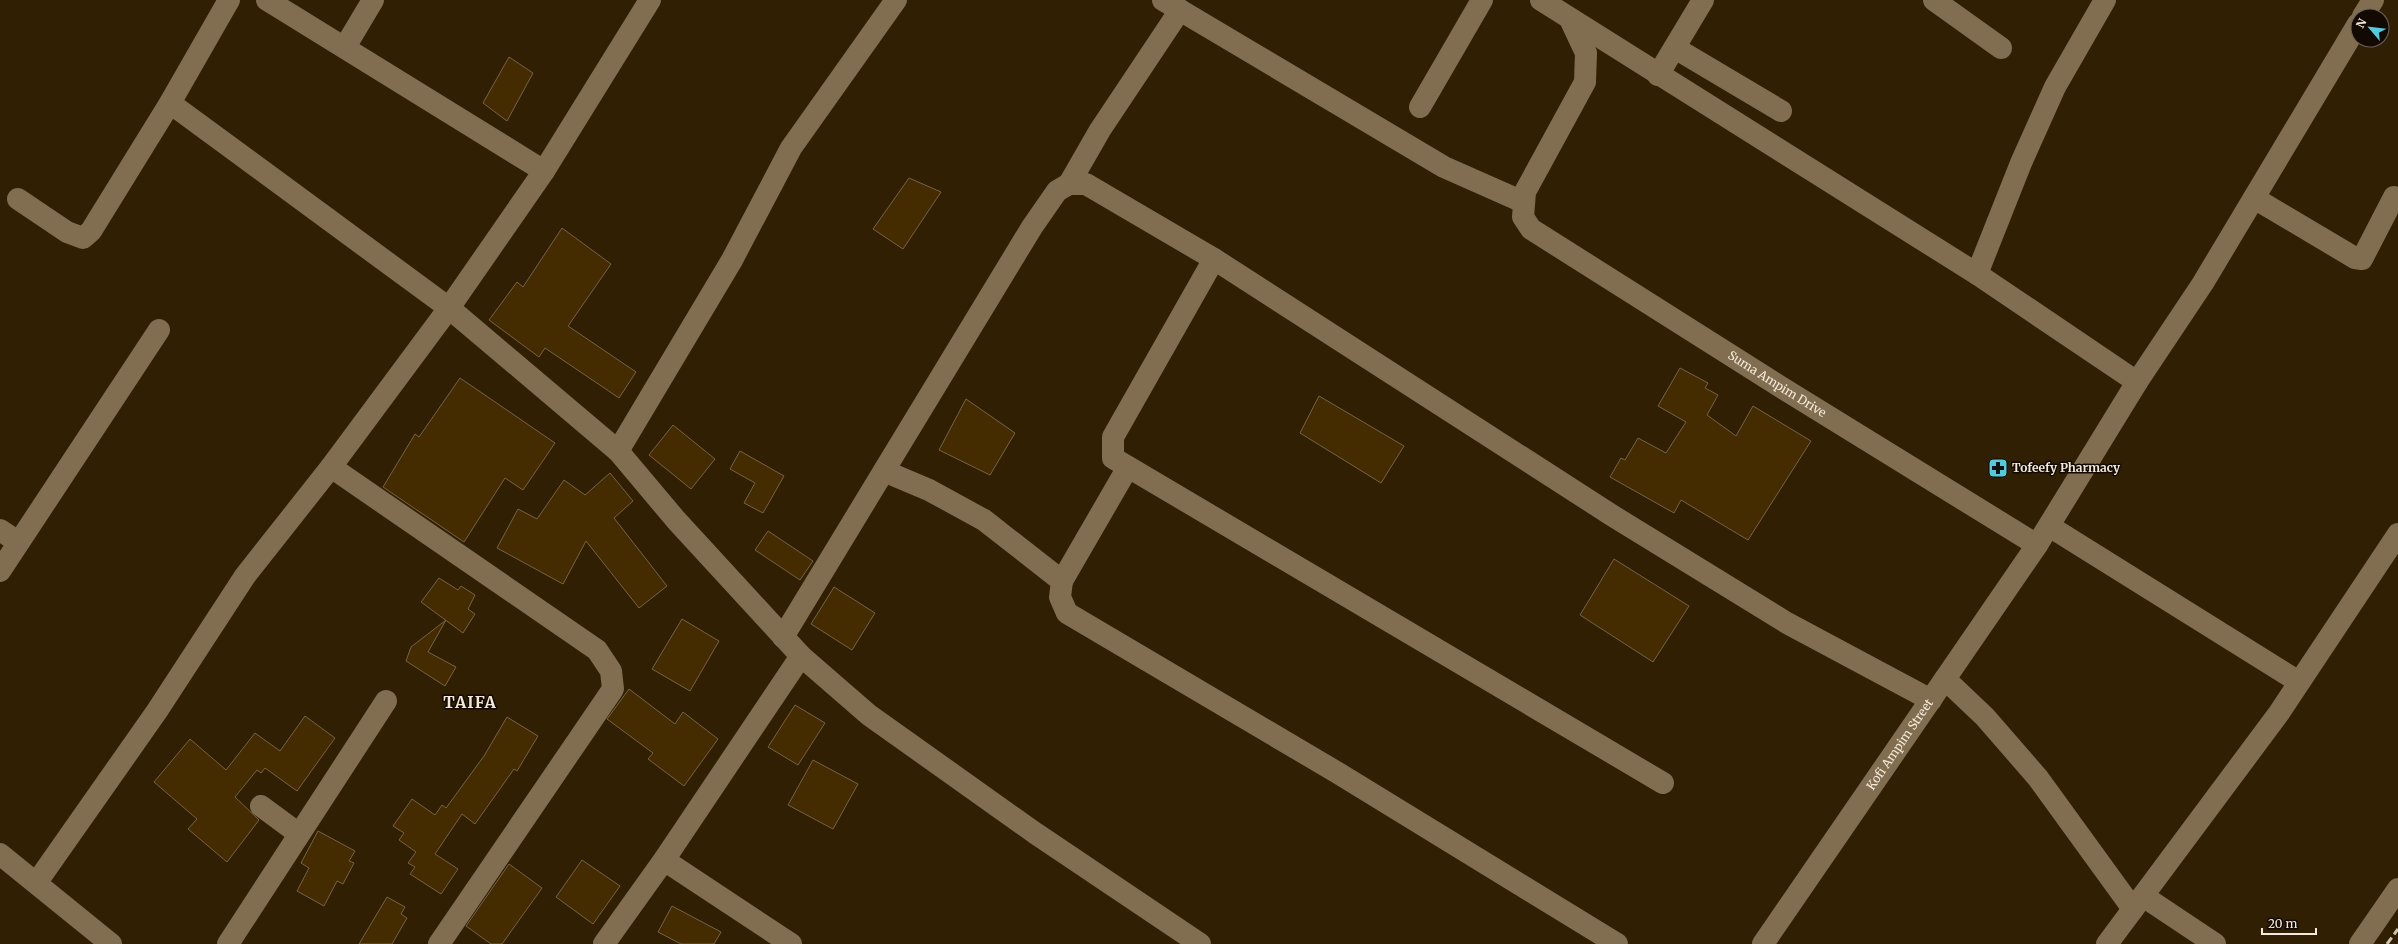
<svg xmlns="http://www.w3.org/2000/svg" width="2398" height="944" viewBox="0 0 2398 944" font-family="Merriweather,serif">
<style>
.building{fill:#452c00;stroke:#766245}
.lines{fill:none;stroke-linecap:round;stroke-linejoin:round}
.minor{stroke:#816d4f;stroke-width:22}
.rail{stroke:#cfc3b0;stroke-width:3;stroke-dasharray:8 4;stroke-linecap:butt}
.labels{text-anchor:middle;stroke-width:3;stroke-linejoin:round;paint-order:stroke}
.street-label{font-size:12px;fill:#f5e9d9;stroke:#120a02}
.poi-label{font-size:12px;font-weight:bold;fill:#f5e9d9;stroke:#120a02;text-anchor:start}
.district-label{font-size:16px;font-weight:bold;letter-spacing:1px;fill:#f5e9d9;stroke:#120a02}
</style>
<rect width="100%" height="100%" fill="#301f03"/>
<g class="building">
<polygon points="509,57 533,73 507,121 483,103"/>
<polygon points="909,178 941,192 903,249 873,229"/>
<polygon points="562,228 611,264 568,326 636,372 619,398 545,348 539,357 489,320 517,282 523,287"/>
<polygon points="1680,368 1708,383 1705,388 1718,395 1707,415 1736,436 1753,406 1811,441 1748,540 1681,500 1674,513 1610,477 1621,458 1625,460 1638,438 1666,453 1686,422 1658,406"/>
<polygon points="460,378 555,443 523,490 505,478 464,542 383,487 415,434 419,437"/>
<polygon points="1319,396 1404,446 1381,483 1300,433"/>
<polygon points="966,399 1015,433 990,475 939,450"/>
<polygon points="673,425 715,459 691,489 649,455"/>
<polygon points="740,451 784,476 763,513 744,503 755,483 730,469"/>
<polygon points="610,473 633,501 614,518 667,586 639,608 586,541 563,584 497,548 518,509 537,519 564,480 585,495"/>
<polygon points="768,531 813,561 800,580 755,550"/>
<polygon points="1614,559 1689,606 1653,662 1580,615"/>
<polygon points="439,578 458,590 461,586 475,595 468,609 475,614 463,633 421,602"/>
<polygon points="834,587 875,613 852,650 811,624"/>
<polygon points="682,619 719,641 690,691 652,669"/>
<polygon points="446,620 428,652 456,667 445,686 406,661 411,647"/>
<polygon points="629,689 675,724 683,712 718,739 684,786 648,759 653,753 607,719"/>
<polygon points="795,705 825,723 798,765 768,747"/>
<polygon points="305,716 335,738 297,791 265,768 261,773 257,770 235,797 259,820 227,862 188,829 197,819 154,782 190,739 226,770 255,733 280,751"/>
<polygon points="507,717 538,736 517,771 514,769 475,824 462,814 435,854 458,869 441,894 410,874 415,867 408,863 416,852 399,840 404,833 393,826 412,799 435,815 442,805 446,808 484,756"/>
<polygon points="813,760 858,784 833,829 788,805"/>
<polygon points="318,831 355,851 349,861 354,863 343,884 337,881 324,906 297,891 309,868 301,863"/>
<polygon points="582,860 620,886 593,924 556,897"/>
<polygon points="509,864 542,888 502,944 491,944 466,926"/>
<polygon points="387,897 405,907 401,914 407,918 392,944 359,944"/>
<polygon points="672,906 721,932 714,944 681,944 658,932"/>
</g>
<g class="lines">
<g class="minor">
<polyline points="267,0 544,171"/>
<polyline points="1163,0 1444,167 1523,202"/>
<polyline points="1541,0 1977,274 2137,382"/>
<polyline points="1934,0 2001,48"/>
<polyline points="2363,16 2373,0"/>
<path id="s1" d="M1571,21L1586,53L1585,82L1525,192L1523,217L1531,229L1784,389L2037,545"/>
<polyline points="345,47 373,0"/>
<polyline points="1675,48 1781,111"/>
<polyline points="1658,75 1703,0"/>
<polyline points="170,103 449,308 618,451 676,520 801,656 869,715 1035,833 1200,944"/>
<polyline points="1420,107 1482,0"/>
<polyline points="1069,184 1100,130 1180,10"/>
<polyline points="2254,198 2355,258 2362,259 2394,197"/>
<polyline points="18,199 67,232 83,238 91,231 170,103 229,0"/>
<polyline points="1214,259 1113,437 1113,458 1663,783"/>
<polyline points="1977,274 2021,163 2055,87 2105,0"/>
<polyline points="618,451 732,260 791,148 896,0"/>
<polyline points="331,467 597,650 611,671 613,689 439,944"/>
<polyline points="1128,467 1062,581 1060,597 1067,613 1338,773 1617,944"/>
<polyline points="884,471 929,490 984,520 1062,581"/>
<polyline points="2049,526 2299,682"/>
<polyline points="0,530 18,542"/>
<polyline points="0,571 159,330"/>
<polyline points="783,637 1032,227 1057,191 1069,184 1086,184 1214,259 1613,516 1787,623 1931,700"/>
<polyline points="1945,679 1985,717 2038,778 2133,909"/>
<polyline points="261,806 299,834"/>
<polyline points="0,854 111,944"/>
<polyline points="664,860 791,944"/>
<polyline points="37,882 157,711 245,576 331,467 449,308 544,171 650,0"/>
<polyline points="2143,896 2215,944"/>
<polyline points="228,944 386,701"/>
<polyline points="604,944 664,860 801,656"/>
<path id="s2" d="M1763,944L2037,545L2137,382L2203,283L2358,24"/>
<polyline points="2107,944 2279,713 2398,534"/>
<polyline points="2360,944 2398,889"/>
</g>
<polyline class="rail" points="2387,944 2398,929"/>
</g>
<defs>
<g id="pharmacy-square" transform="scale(1)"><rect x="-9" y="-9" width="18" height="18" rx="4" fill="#53cbdb" stroke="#120a02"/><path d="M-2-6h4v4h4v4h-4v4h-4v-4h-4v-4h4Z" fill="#111"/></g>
</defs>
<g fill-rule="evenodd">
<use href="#pharmacy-square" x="1998" y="468"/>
</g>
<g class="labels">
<g class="street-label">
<text dy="4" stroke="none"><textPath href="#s1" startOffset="520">Suma Ampim Drive</textPath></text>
<text dy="4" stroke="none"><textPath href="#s2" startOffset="242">Kofi Ampim Street</textPath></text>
</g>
<g class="poi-label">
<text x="2012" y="472">Tofeefy Pharmacy</text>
</g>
<g class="district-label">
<text x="470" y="708">TAIFA</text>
</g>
</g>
<g transform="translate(2370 28) rotate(298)"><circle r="19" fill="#120a02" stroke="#6d6358"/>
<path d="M0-3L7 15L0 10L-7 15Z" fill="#53cbdb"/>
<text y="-6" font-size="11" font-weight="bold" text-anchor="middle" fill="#f5e9d9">N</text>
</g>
<path d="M2262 928v6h54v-6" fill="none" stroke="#f5e9d9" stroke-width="2"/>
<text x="2268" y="928" font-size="12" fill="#f5e9d9" stroke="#120a02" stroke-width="3" paint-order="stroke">20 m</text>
</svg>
